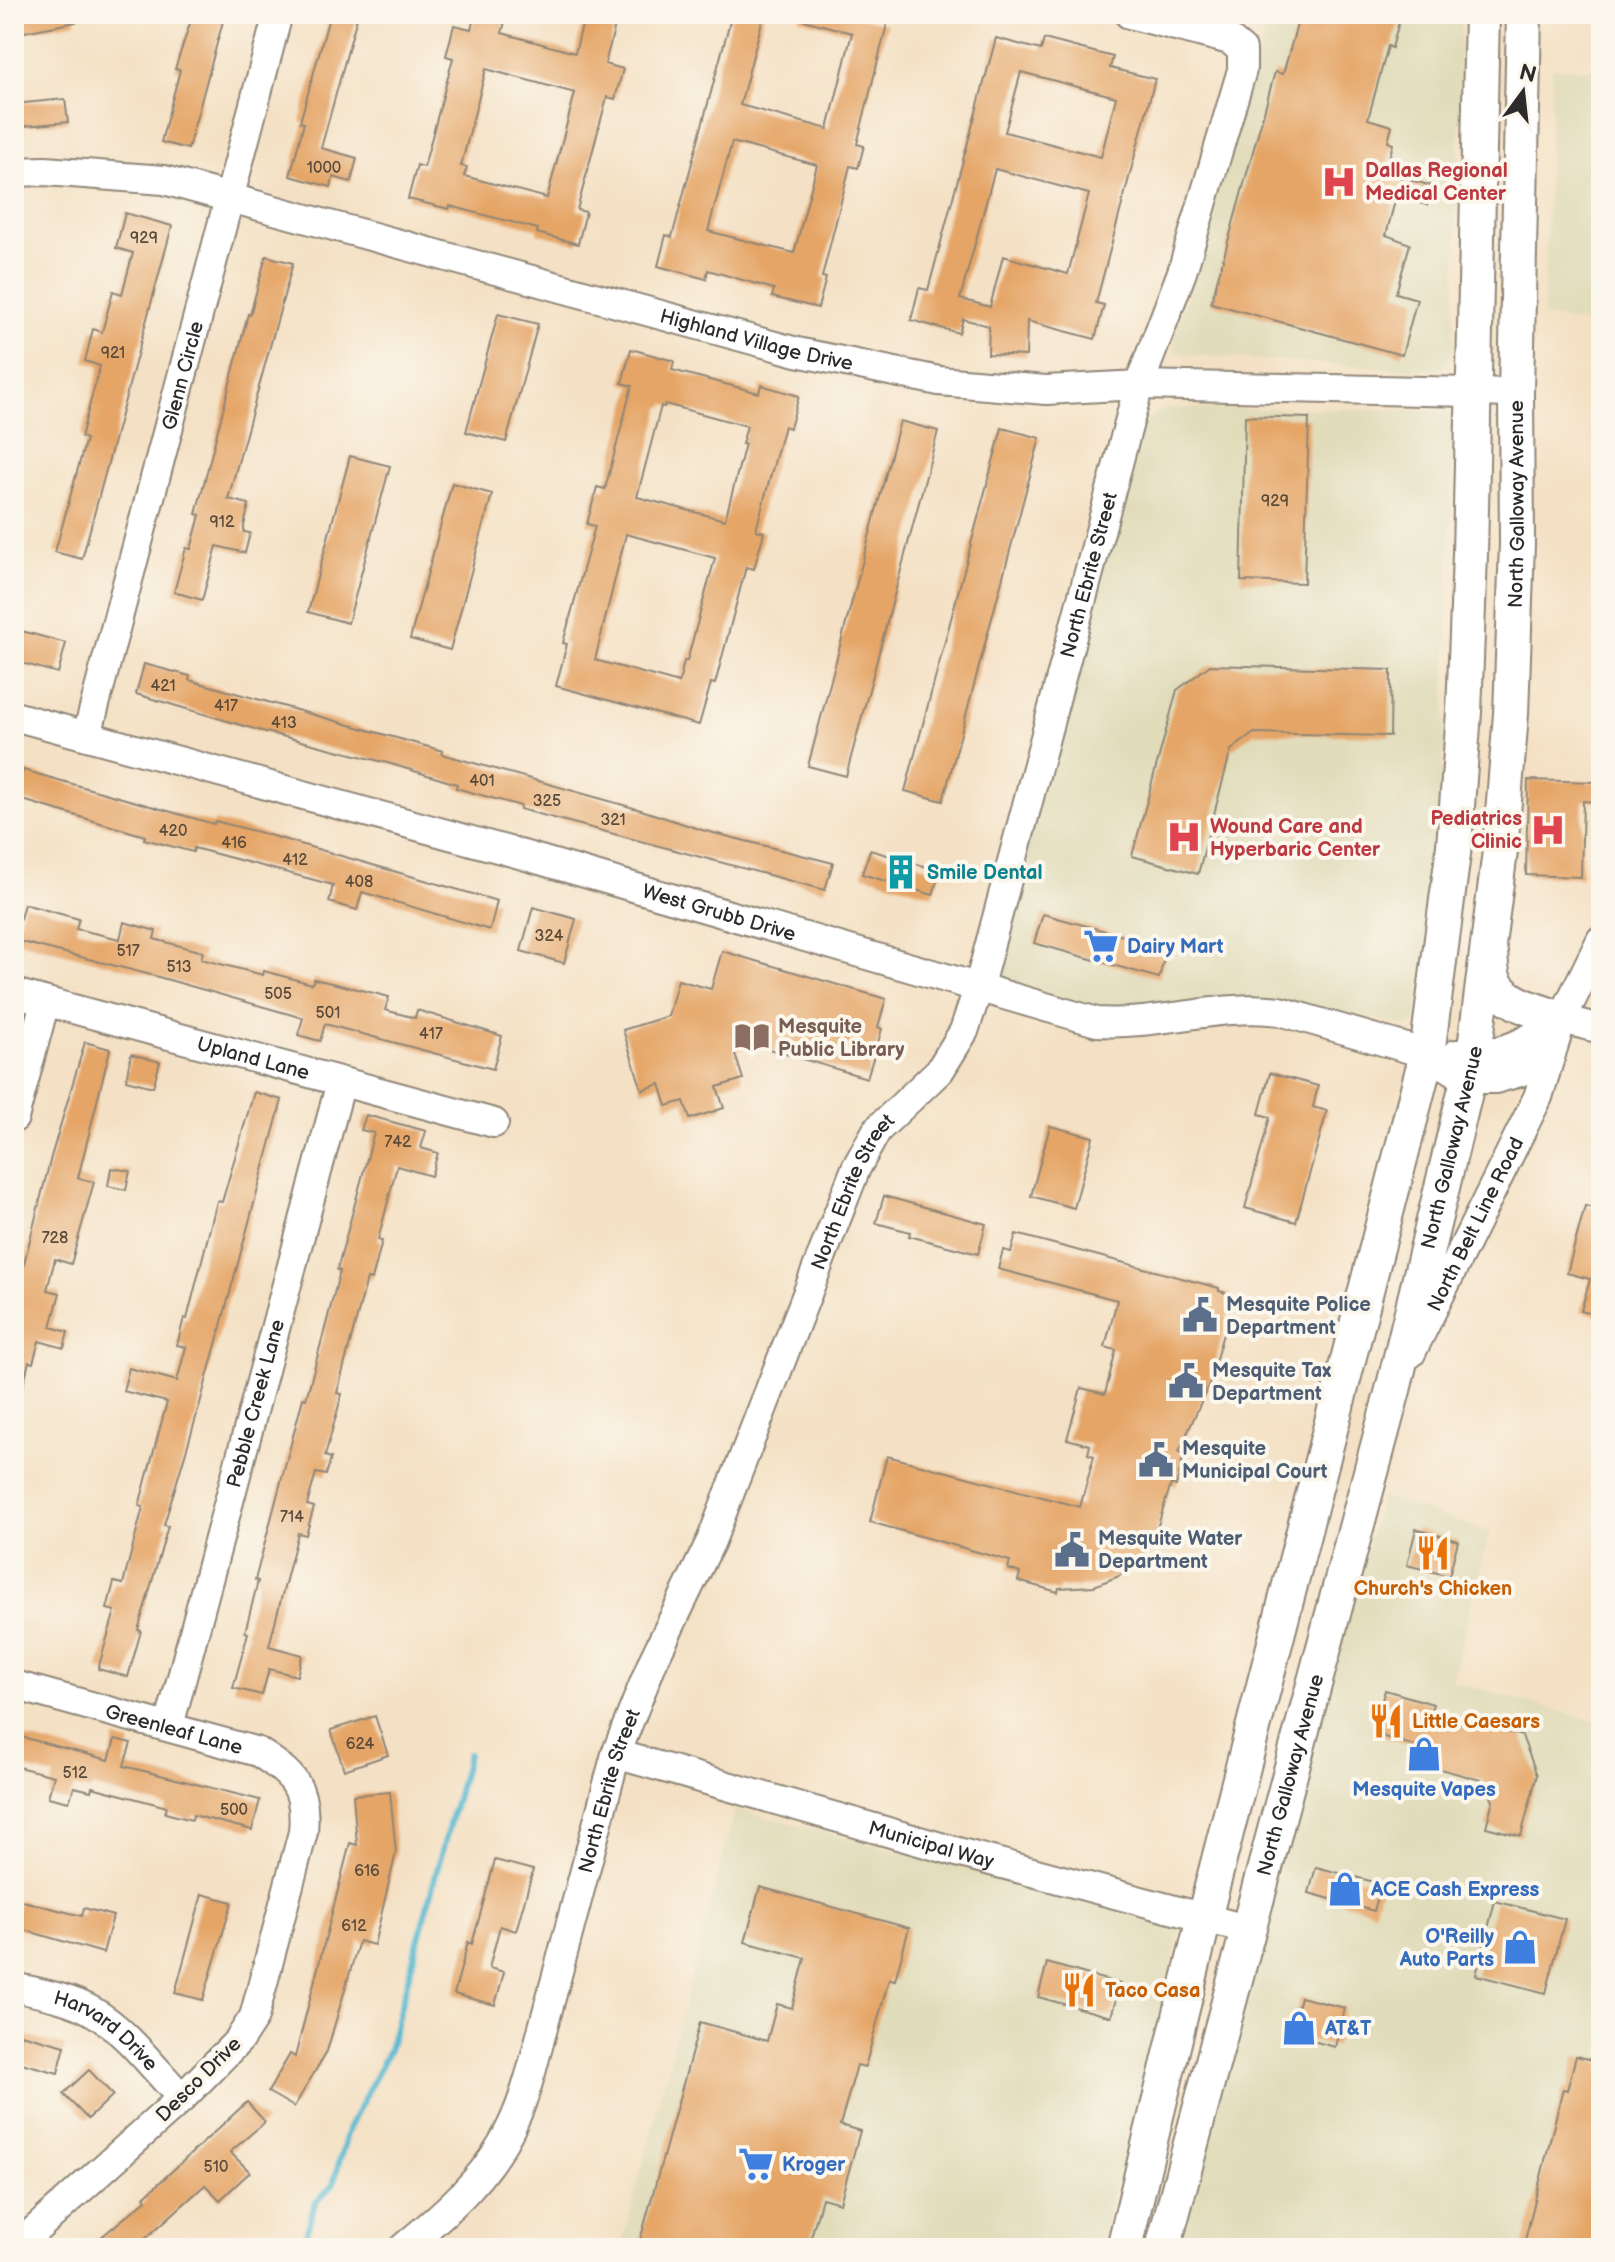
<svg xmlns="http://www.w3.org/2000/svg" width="1615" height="2262" viewBox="0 0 1615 2262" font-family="'Balsamiq Sans',sans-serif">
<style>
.built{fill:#e1dcba}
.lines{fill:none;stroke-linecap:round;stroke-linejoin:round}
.stream{stroke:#52b8d0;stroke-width:6}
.building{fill:#e5a566;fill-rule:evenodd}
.minor-casing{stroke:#908678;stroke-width:32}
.major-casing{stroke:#908678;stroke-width:38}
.minor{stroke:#fff;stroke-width:28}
.major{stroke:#fff;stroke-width:34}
.labels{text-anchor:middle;stroke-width:8;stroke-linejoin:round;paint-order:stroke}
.number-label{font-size:16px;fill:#5a4a3a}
.health-label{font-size:20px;font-weight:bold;fill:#be3a42;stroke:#fbf7ec;text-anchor:start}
.street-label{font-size:20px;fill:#2b2b2b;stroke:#fbf7ec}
.culture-label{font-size:20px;font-weight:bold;fill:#0d838f;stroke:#fbf7ec;text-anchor:start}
.shop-label{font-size:20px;font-weight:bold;fill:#366cbe;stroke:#fbf7ec;text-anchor:start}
.education-label{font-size:20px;font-weight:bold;fill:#785e54;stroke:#fbf7ec;text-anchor:start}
.service-label{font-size:20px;font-weight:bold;fill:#4e5e75;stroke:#fbf7ec;text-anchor:start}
.food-label{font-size:20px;font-weight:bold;fill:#c56008;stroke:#fbf7ec;text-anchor:start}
</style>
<rect width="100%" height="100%" fill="#fbf7ec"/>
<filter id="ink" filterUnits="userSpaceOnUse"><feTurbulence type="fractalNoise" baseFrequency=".0125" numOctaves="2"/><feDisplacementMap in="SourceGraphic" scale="16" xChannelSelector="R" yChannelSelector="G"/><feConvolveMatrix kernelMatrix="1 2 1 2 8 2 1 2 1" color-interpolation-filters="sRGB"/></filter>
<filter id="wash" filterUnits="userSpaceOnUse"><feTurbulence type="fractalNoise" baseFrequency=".006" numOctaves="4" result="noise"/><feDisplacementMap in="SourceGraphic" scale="32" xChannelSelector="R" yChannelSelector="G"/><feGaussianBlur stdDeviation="1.8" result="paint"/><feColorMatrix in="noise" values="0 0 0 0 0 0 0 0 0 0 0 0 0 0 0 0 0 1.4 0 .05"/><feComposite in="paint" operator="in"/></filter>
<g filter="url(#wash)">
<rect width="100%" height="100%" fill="#f4e1c5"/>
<g class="built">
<polygon points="1216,14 1462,14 1454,348 1447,364 1433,371 1189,355 1174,351 1175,336 1266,28"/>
<polygon points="1552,68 1601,69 1601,327 1543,316"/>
<polygon points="1165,408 1436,410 1454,413 1445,723 1438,851 1416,1023 1404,1026 1296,1001 1112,1009 1088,1006 1006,984 999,974 998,957 1137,426"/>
<polygon points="1381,1497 1490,1532 1452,1681 1601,1723 1601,2248 1177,2248"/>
<polygon points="735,1809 1182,1924 1099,2248 621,2248"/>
</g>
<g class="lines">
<polyline class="stream" points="299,2248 305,2238 315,2203 333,2185 348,2130 389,2050 468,1754"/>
</g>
<g id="blocks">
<g class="building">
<polygon points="14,14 75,14 76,22 14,34"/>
<polygon points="193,14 225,14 188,149 161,142 180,70 175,69"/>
<polygon points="330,14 358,14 321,148 357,158 351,182 333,177 331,187 290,176 304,123 300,122"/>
<path d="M475,14H507L502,33L575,53L585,14H618L605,64L623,69L615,99L607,97L577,210L586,212L578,244L537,233L538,229L450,206L449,209L408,199L417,165L424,167L453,58L446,56L454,25L471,29ZM486,69L575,93L547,198L464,176L467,167L461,166Z"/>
<path d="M732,14H764L740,105L828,129L852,33L800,19V14H849L887,24L857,144L864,146L858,168L850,166L822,277L826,278L818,308L772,297L774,289L708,270L706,279L658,266L666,235L672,237ZM732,142L817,165L794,253L708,231Z"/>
<polygon points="1300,14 1401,14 1392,48 1388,46 1368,119 1392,126 1388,142 1393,144 1385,173 1432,186 1427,205 1396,197 1386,235 1410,244 1396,293 1417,299 1402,355 1211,303 1275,72 1283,74"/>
<path d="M996,38L1041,50L1044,39L1113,57L1110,68L1155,79L1096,303L1104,305L1095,339L1027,321L1026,356L988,354L989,326L963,319L959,333L911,320L919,288L928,290ZM1021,72L1116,97L1101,157L1005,132ZM995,169L1089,194L1068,274L1003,256L990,307L960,299Z"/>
<polygon points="65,99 68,122 14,127 14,104"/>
<polygon points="125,213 172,226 82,559 55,552 86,439 81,437 100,366 85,361 93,329 102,332 113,291 122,294 133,253 116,248"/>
<polygon points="266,256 293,263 228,499 249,504 244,526 244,532 250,533 245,553 217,546 202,600 174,592 186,548 191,549 200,515 196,514 248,314 250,315"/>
<polygon points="498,314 538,324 506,442 466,432"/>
<path d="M631,349L674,361L672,370L759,393L761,385L799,396L790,428L784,426L756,530L764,532L754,569L746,567L715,684L711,683L699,725L556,686L567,644L563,643L595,526L587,524L597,487L605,489L632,386L622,383ZM665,404L747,426L742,444H745L725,520L637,497L661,406L664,407ZM626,534L715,558L687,661H684L679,683L595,660Z"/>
<polygon points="1245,416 1309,418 1304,583 1241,581"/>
<polygon points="900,421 938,431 846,776 808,766"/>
<polygon points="1002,428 1040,438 943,801 905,791"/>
<polygon points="350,456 390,466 348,623 308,612"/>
<polygon points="452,483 492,494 450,650 410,639"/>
<polygon points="14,629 66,643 58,673 14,661"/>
<polygon points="144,664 190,676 189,680 443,751 442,754 641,810 702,830 833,863 825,890 520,809 521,806 456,788 457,784 391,764 258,730 136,694"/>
<polygon points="1210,665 1391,670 1390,736 1254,733 1231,750 1198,874 1132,856 1177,690"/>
<polygon points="23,770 214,824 215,821 262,833 497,901 490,930 362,892 357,910 329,902 333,885 194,848 193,852 144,839 145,836 16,798"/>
<polygon points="1528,780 1597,782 1597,802 1583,801 1581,877 1526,875"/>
<polygon points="870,850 940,871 933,895 862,874"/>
<polygon points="24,904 79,919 76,929 120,939 124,922 156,931 154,939 203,952 201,959 263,975 264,971 312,984 314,979 366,991 389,997 385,1010 415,1018 417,1010 502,1036 493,1069 325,1024 320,1041 298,1035 303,1018 155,976 14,940"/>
<polygon points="533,907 576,919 564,963 521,951"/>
<polygon points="1043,914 1167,948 1159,978 1034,943"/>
<polygon points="722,951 886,999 878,1027 882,1029 867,1078 755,1045 734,1051 743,1079 717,1087 724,1108 690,1119 684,1101 667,1106 660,1084 642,1090 623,1030 668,1016 678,980 711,989"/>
<polygon points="85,1042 110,1049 78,1178 94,1182 71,1264 55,1259 47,1290 60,1293 51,1327 68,1332 64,1348 39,1341 33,1363 29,1362 19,1400 14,1399 14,1303 51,1157"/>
<polygon points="131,1054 160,1062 153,1087 126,1080"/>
<polygon points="1270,1073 1318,1086 1313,1107 1327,1111 1296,1222 1245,1208 1270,1117 1259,1114"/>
<polygon points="254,1092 282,1100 198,1411 164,1525 168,1526 138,1630 141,1631 128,1677 98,1669 115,1611 107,1609 114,1582 123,1584 143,1507 139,1506 167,1402 123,1391 129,1368 177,1381 186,1347 177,1345 184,1318 187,1319 217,1201 222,1202"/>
<polygon points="366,1115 426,1131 421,1148 438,1153 431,1176 397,1166 378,1240 382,1241 372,1280 367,1279 337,1393 342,1394 325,1456 331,1458 326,1475 316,1473 307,1505 314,1507 306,1535 298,1533 269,1646 302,1655 297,1676 269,1669 262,1695 233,1688 248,1633 245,1632 258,1581 255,1580 303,1398 306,1399 325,1328 340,1271 337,1270 374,1133 361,1130"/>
<polygon points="1050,1126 1093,1137 1074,1208 1031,1196"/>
<polygon points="111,1168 130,1171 126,1190 108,1186"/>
<polygon points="884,1196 986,1224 978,1254 909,1236 910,1232 876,1223"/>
<polygon points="1585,1206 1601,1210 1601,1316 1581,1311 1590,1279 1567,1273"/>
<polygon points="1016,1234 1219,1288 1219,1291 1230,1294 1229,1297 1233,1298 1209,1384 1179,1452 1184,1454 1176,1486 1171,1484 1152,1544 1132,1567 1119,1576 1094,1586 1059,1588 1058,1592 1018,1581 1020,1573 1008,1569 1010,1561 870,1522 887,1456 1080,1507 1094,1456 1088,1454 1090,1445 1067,1439 1081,1388 1105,1394 1116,1350 1105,1347 1117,1300 998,1269 1003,1250 1011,1252"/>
<polygon points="1416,1529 1458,1541 1449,1576 1407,1565"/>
<polygon points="1385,1690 1433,1704 1431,1710 1522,1736 1537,1775 1521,1836 1486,1827 1493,1800 1481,1780 1414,1762 1418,1747 1384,1737 1375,1724"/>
<polygon points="375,1716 388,1755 344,1770 331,1730"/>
<polygon points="14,1735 109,1760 115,1739 131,1743 124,1766 260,1800 252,1830 193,1815 192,1820 165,1813 167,1807 92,1787 91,1791 74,1787 69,1802 48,1797 54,1776 14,1766"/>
<polygon points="390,1792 396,1853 374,1945 359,1941 327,2051 294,2107 268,2092 290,2054 295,2057 350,1843 357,1845 353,1795"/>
<polygon points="495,1860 533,1870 516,1931 500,1926 489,1968 504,1972 495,2005 454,1994 468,1942 472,1944"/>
<polygon points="1316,1867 1382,1884 1374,1911 1309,1893"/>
<polygon points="760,1887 909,1928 895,1980 889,1979 865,2067 857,2065 840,2125 860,2131 840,2203 822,2198 808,2248 638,2248 700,2022 767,2041 777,2004 792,2008 805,1958 745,1942"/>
<polygon points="202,1894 232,1902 203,2000 175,1993"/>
<polygon points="19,1900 82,1916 84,1908 113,1916 103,1953 14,1927"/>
<polygon points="1495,1901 1565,1919 1546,1993 1476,1975"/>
<polygon points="1047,1963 1120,1984 1111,2017 1038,1997"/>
<polygon points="1300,1997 1345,2008 1335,2047 1290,2035"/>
<polygon points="21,2034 65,2046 58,2073 14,2061"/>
<polygon points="1576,2056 1601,2062 1601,2248 1523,2248 1563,2089 1567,2090"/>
<polygon points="89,2070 113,2095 88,2119 63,2094"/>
<polygon points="247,2102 265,2122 230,2152 250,2172 220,2200 205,2185 144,2240 150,2248 88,2248 146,2200 144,2197"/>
</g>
</g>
</g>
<g filter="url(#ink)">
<use href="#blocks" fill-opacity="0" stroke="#908678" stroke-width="2"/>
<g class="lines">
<g class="minor-casing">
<g id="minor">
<path id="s1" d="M14,172L45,171L164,180L797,352L939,381L1046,390L1139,385L1516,393"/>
<path id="s2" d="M14,716L516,853L1097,1022C1159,1026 1219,1003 1280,1011L1427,1054L1468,1079H1495L1520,1072L1551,1054L1562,1019L1601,940"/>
<path id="s3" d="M87,735L278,14"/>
<path id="s4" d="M14,993L494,1123"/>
<polyline points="1562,1019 1601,1029"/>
<path d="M1456,1054C1505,1056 1522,1044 1562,1019"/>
<polyline points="14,1118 45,1002"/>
<path id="s5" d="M1411,1353L1538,1097L1551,1054"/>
<path id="s6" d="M14,1685L258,1752C294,1775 307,1787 303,1832L254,2017L239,2040L182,2098L15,2248"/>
<path id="s7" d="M169,1726L341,1082"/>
<path id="s8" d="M616,1754L961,1853L1246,1929"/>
<path id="s9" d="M14,1987C39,1993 69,1998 92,2011C127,2031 154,2069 182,2098"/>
<path id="s10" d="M403,2248C448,2211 493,2172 516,2116C523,2101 527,2085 532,2069L616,1754L653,1661L711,1541L856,1168L877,1130L940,1070L964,1031L978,989L1139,385L1182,272L1242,70V50L1230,40L1129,14"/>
</g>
</g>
<g class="major-casing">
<g id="major">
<path d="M1490,953C1491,961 1491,973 1494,980C1503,1004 1540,1011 1562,1019"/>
<polyline points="1124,2248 1204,1918 1427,1054 1454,846 1464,712 1470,554 1482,14"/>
<path id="s11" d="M1163,2248L1393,1390L1474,1055L1500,851L1511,714L1517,543L1516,393L1524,14"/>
</g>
</g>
<use href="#minor" class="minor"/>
<use href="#major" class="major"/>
</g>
</g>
<defs>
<g id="hospital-bare" transform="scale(2.76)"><path d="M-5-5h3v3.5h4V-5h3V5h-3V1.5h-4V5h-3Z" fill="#e0444e" stroke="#fbf7ec" stroke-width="2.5" paint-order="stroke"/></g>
<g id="building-bare" transform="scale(2.76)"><path d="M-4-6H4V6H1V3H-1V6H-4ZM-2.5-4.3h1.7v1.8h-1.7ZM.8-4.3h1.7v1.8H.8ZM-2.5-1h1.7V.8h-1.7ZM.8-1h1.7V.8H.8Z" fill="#0f9aa8" stroke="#fbf7ec" stroke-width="2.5" paint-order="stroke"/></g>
<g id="supermarket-bare" transform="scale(2.76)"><path d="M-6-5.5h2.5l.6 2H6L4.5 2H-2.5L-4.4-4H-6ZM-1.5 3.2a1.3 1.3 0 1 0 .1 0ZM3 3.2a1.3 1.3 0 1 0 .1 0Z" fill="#3f7fe0" stroke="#fbf7ec" stroke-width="2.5" paint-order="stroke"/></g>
<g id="library-bare" transform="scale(2.76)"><path d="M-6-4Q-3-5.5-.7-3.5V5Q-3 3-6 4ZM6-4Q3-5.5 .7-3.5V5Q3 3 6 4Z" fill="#8d6e63" stroke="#fbf7ec" stroke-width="2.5" paint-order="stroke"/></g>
<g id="civic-bare" transform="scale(2.76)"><path d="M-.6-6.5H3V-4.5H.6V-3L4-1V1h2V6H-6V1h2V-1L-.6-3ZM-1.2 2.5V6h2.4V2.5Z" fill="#5c6f8a" stroke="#fbf7ec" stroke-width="2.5" paint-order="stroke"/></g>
<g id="restaurant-bare" transform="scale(2.76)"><path d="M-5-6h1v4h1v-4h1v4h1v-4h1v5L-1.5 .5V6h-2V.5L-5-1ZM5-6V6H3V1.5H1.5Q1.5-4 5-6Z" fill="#e8710a" stroke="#fbf7ec" stroke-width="2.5" paint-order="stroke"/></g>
<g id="shop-bare" transform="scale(2.76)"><path d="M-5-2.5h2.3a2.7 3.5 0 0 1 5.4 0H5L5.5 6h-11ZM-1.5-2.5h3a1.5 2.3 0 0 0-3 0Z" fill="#3f7fe0" stroke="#fbf7ec" stroke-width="2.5" paint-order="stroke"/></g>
</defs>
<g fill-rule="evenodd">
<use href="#hospital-bare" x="1339" y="182"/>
<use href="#hospital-bare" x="1548" y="830"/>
<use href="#hospital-bare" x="1184" y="837"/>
<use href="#building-bare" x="901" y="872"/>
<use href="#supermarket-bare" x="1101" y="946"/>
<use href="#library-bare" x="752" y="1037"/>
<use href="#civic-bare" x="1200" y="1315"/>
<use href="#civic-bare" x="1186" y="1381"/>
<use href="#civic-bare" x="1156" y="1460"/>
<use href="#civic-bare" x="1072" y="1550"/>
<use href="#restaurant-bare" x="1433" y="1553"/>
<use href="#restaurant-bare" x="1386" y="1721"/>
<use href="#shop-bare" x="1424" y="1754"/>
<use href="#shop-bare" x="1345" y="1889"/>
<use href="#shop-bare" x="1520" y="1947"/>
<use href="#restaurant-bare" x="1079" y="1990"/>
<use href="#shop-bare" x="1299" y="2028"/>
<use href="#supermarket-bare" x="756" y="2164"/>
</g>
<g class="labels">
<g class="number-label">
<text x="324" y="173">1000</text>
<text x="144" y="243">929</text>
<text x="113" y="358">921</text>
<text x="1275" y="506">929</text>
<text x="222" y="527">912</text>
<text x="163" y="691">421</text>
<text x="226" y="711">417</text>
<text x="284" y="728">413</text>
<text x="482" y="786">401</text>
<text x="547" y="806">325</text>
<text x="613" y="825">321</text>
<text x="173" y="836">420</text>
<text x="234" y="848">416</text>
<text x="295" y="865">412</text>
<text x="359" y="887">408</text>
<text x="549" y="941">324</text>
<text x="128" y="956">517</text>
<text x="179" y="972">513</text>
<text x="278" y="999">505</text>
<text x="328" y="1018">501</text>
<text x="431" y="1039">417</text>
<text x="398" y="1147">742</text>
<text x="55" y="1243">728</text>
<text x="292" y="1522">714</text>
<text x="360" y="1749">624</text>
<text x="75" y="1778">512</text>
<text x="234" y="1815">500</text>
<text x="367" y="1876">616</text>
<text x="354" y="1931">612</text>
<text x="216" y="2172">510</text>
</g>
<g class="health-label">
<text x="1365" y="177">Dallas Regional<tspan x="1365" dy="23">Medical Center</tspan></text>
<text x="1522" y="825" text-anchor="end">Pediatrics<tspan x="1522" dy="23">Clinic</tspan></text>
<text x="1210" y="833">Wound Care and<tspan x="1210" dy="23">Hyperbaric Center</tspan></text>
</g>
<g class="street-label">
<text dy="7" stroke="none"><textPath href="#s1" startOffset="764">Highland Village Drive</textPath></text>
<text dy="7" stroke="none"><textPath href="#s3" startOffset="372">Glenn Circle</textPath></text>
<text dy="7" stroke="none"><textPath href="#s11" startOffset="1786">North Galloway Avenue</textPath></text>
<text dy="7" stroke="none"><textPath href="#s10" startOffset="1834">North Ebrite Street</textPath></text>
<text dy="7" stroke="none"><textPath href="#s2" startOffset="732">West Grubb Drive</textPath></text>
<text dy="7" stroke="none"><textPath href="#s4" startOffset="248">Upland Lane</textPath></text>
<text dy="7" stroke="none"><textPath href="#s11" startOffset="1138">North Galloway Avenue</textPath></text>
<text dy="7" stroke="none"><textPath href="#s10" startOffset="1162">North Ebrite Street</textPath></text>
<text dy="7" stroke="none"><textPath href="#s5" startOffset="144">North Belt Line Road</textPath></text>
<text dy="7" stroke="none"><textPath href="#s7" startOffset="334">Pebble Creek Lane</textPath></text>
<text dy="7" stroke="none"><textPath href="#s6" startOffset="166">Greenleaf Lane</textPath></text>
<text dy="7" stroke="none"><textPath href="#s11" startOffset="490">North Galloway Avenue</textPath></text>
<text dy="7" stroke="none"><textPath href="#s10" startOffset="514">North Ebrite Street</textPath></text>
<text dy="7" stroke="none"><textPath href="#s8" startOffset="328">Municipal Way</textPath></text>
<text dy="7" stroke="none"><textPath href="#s9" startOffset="104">Harvard Drive</textPath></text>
<text transform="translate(198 2079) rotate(-45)" y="7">Desco Drive</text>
</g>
<g class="culture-label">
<text x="927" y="879">Smile Dental</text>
</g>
<g class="shop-label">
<text x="1127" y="953">Dairy Mart</text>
<text x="1424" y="1796" text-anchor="middle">Mesquite Vapes</text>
<text x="1371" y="1896">ACE Cash Express</text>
<text x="1494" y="1943" text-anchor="end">O'Reilly<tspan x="1494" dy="23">Auto Parts</tspan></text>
<text x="1325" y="2035">AT&amp;T</text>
<text x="782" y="2171">Kroger</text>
</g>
<g class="education-label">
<text x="778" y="1033">Mesquite<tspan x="778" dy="23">Public Library</tspan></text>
</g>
<g class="service-label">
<text x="1226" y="1311">Mesquite Police<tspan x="1226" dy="23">Department</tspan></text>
<text x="1212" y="1377">Mesquite Tax<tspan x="1212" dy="23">Department</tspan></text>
<text x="1182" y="1455">Mesquite<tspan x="1182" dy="23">Municipal Court</tspan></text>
<text x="1098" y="1545">Mesquite Water<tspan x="1098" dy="23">Department</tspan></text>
</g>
<g class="food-label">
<text x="1433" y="1595" text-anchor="middle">Church's Chicken</text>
<text x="1412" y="1728">Little Caesars</text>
<text x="1105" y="1997">Taco Casa</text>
</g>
</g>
<rect width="1615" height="2262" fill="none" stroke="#fbf7ec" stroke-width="48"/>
<g transform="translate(1523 92) rotate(15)" stroke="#fbf7ec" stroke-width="6" paint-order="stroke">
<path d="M0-6L14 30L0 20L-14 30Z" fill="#2b2b2b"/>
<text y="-12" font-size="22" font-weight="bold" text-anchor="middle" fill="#2b2b2b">N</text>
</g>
</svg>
